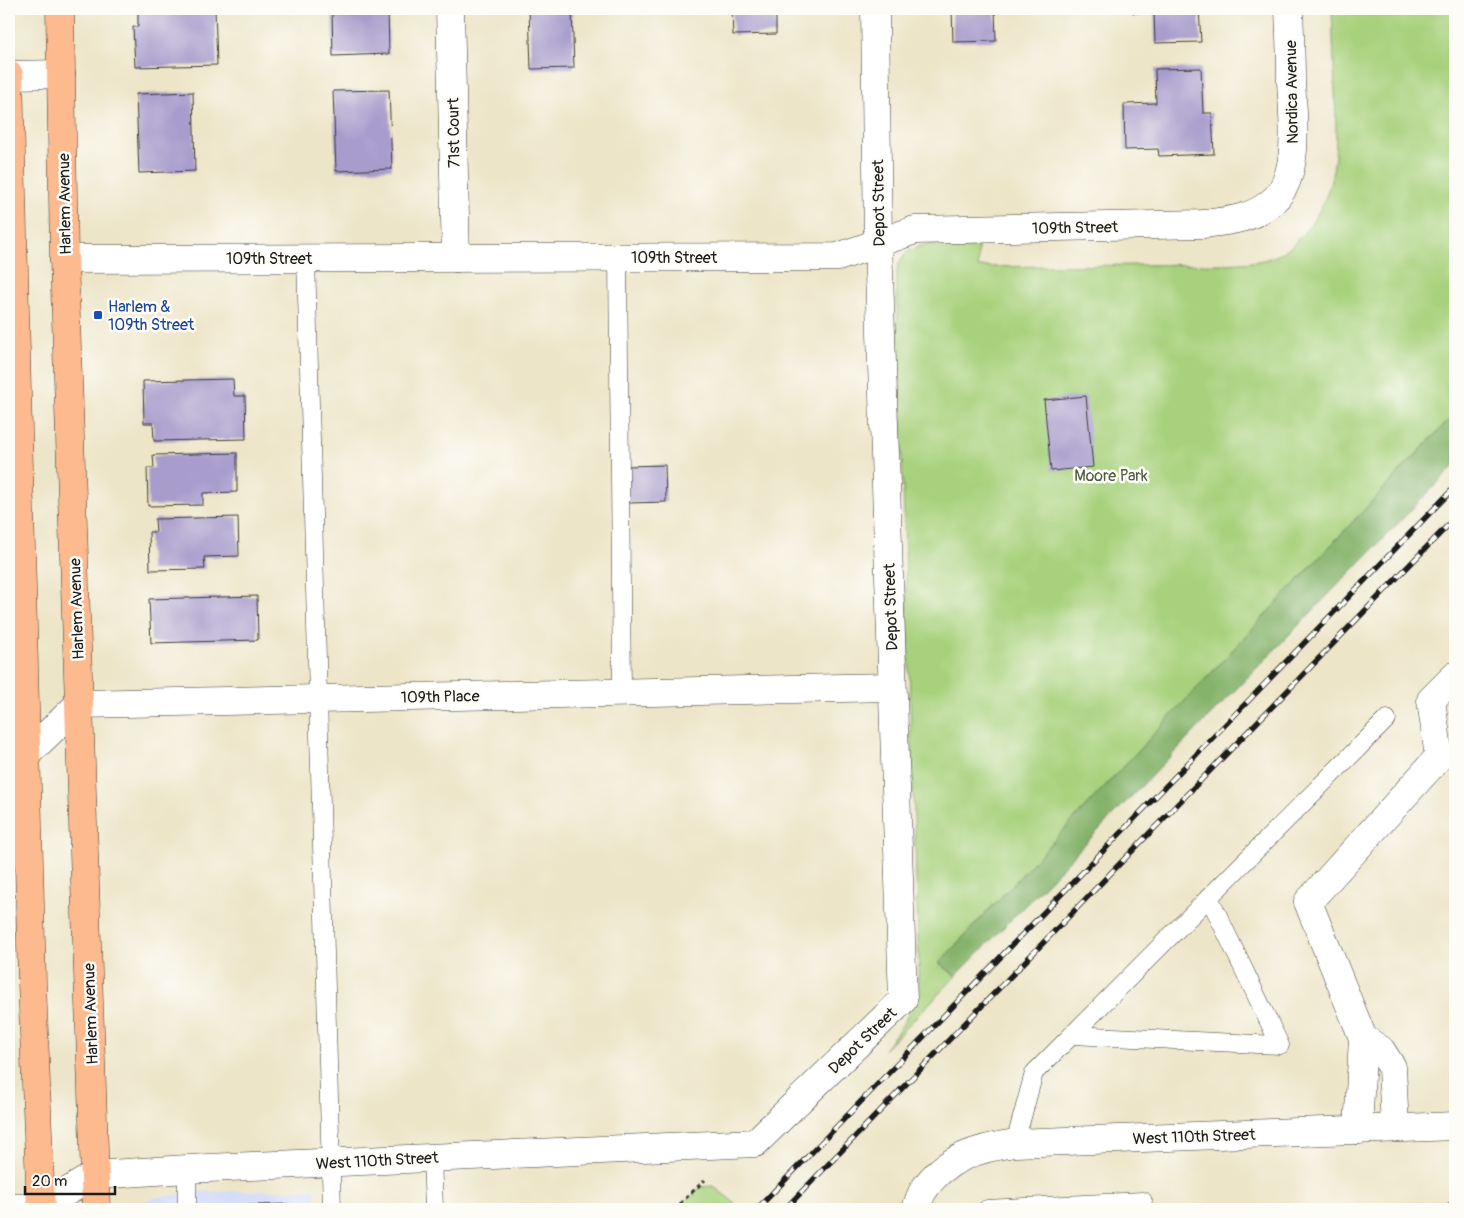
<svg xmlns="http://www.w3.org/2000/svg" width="1464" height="1218" viewBox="0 0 1464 1218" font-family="Pangolin,sans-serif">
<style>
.built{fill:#d2d9f9}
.green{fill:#a7d17c;stroke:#62764c}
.forest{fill:#85b36c;stroke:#506844}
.building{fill:#a89ccc}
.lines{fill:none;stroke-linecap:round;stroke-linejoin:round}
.lane-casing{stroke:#3b3a36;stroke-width:19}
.street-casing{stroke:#3b3a36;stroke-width:29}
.primary-casing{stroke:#3b3a36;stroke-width:29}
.path{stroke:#3b3a36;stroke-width:3;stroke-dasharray:4 4;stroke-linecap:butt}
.lane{stroke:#fff;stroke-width:18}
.street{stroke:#fff;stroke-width:28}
.primary{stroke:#fcba8e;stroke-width:28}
.rail-casing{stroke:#1c1c1c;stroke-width:5.5}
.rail{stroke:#fdfcf7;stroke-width:4;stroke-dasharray:11;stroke-linecap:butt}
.transit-dot{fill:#1a4fb4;stroke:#fdfcf7;stroke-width:2}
.labels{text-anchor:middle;stroke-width:5;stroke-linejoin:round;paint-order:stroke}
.street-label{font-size:16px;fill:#1c1c1c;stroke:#fdfcf7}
.transit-label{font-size:16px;fill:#164399;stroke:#fdfcf7;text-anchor:start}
.park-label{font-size:16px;fill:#4d5b3e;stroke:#fdfcf7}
</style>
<rect width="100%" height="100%" fill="#fdfcf7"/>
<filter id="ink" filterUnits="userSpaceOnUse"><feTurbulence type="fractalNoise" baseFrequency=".02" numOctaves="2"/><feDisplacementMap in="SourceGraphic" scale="10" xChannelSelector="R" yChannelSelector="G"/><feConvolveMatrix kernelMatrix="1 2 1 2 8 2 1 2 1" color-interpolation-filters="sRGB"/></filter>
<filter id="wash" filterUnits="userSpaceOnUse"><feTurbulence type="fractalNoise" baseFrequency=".0096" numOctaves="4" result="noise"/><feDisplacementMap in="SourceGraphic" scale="20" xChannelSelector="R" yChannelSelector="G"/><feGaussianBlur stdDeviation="1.12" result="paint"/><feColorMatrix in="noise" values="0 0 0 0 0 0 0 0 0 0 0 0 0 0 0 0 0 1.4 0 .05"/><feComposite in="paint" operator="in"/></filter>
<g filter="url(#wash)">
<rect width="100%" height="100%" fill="#ede5c8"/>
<polygon class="built" points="315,1189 316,1209 129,1209 133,1205 159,1197 200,1192"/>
<g class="green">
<path d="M1332,9H1455V413L939,963L956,976L884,1050L905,1021L916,993L919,966L896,278C897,274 897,267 899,263C911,237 954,244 978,243V267L1222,264C1240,263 1261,263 1278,255C1287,251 1295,243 1301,236C1340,194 1337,145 1335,92C1334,65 1333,37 1332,9Z"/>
<polygon points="713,1186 735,1203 728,1209 679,1209 700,1187"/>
</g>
<polygon class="forest" points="1455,413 1455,465 956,976 939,963"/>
<g id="blocks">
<g class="building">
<polygon points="138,9 215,9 217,65 135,67 133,27 138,27"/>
<polygon points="332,9 388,9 389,54 333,56"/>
<polygon points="529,9 572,9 574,68 531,69"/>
<polygon points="732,9 776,9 776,34 733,35"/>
<polygon points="952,9 995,9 996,41 953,42"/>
<polygon points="1133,9 1199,9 1201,42 1155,43 1154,12 1133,13"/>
<polygon points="1201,68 1203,113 1212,113 1214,154 1159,156 1158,149 1125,150 1124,104 1156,103 1155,69"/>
<polygon points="389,90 392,169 336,171 333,91"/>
<polygon points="193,92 195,171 139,173 136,94"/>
<polygon points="233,379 234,396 245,396 246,439 154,441 153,423 144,423 143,381"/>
<polygon points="1086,396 1093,467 1051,471 1044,400"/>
<polygon points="237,453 237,492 203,493 203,505 148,506 147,468 154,468 153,455"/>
<polygon points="665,465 666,502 628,503 627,466"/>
<polygon points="238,517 239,556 204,557 205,569 150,570 149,532 156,532 155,519"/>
<polygon points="257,596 258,640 151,643 149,599"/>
<polygon points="1455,1203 1455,1209 1448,1209 1448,1204"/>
<polygon points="289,1204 289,1209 221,1209 221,1206"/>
</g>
</g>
</g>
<g filter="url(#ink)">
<use href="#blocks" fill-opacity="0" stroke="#3b3a36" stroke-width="1"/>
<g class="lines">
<g class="lane-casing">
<g id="lane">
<polyline points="618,257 622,692"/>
<polyline points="306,258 332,1209"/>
<polyline points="1072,1035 1280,1045 1209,897"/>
<polyline points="1015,1143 1034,1073 1387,719"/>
<polyline points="432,1157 434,1209"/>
<polyline points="187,1209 187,1169"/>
<polyline points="987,1209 1143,1201"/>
</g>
</g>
<g class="street-casing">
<g id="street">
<polyline points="450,9 456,258"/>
<polyline points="9,75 61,74"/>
<path d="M64,259L838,257L915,230L1203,224C1229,221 1254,219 1274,200C1301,175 1293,115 1291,82C1291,57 1290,33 1289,9"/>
<polyline points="9,755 26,755 79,704 892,687"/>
<polyline points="1363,1038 1381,1050 1392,1067 1395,1128"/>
<polyline points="1358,1130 1363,1038 1308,902 1439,757 1431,700 1455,676"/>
<polyline points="9,1208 41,1207 95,1175 187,1169 755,1143 903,1000 878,242 875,9"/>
<path d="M916,1209C918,1203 920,1196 923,1191C944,1158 979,1148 1015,1143L1455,1126"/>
</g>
</g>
<g class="primary-casing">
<g id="primary">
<polyline points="60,9 64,259 96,1209"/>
<polyline points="9,75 32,983 41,1209"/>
</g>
</g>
<polyline class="path" points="674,1209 705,1180"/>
<use href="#lane" class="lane"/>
<use href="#street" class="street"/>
<use href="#primary" class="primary"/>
<g class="rail-casing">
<g id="rail">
<polyline points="757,1209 1455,487"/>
<polyline points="785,1209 1455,518"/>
</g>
</g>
<use href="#rail" class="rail"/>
</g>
</g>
<rect class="transit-dot" x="93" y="310" width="10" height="10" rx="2.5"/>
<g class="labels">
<g class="street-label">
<text transform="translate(1291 92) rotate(-91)" y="6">Nordica Avenue</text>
<text transform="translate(453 133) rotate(-91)" y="6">71st Court</text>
<text transform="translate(878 203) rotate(-91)" y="6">Depot Street</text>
<text transform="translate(64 204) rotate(-91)" y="6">Harlem Avenue</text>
<text transform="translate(1075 227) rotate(-1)" y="6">109th Street</text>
<text x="674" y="263">109th Street</text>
<text x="269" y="264">109th Street</text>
<text transform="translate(890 607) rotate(-92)" y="6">Depot Street</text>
<text transform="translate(76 609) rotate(-92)" y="6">Harlem Avenue</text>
<text transform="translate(440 696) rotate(-1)" y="6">109th Place</text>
<text transform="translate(90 1014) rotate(-92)" y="6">Harlem Avenue</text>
<text transform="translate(862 1040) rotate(-44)" y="6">Depot Street</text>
<text transform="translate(1194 1136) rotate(-2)" y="6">West 110th Street</text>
<text transform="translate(377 1160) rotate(-3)" y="6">West 110th Street</text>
</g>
<g class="transit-label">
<text x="108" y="312">Harlem &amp;<tspan x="108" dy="18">109th Street</tspan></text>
</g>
<g class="park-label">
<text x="1111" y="481">Moore Park</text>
</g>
</g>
<rect width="1464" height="1218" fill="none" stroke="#fdfcf7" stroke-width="30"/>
<path d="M25 1186v8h90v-8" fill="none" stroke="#1c1c1c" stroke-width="2.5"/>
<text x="32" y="1186" font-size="15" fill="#1c1c1c" stroke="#fdfcf7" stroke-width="4" paint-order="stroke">20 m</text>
</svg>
